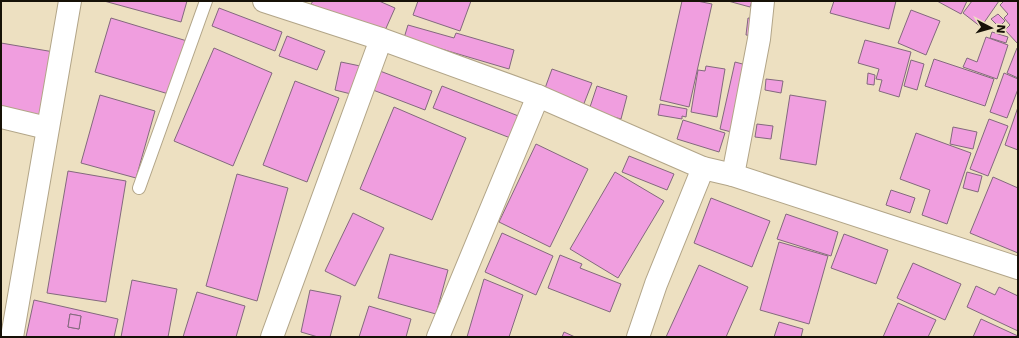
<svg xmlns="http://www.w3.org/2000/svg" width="1019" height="338" viewBox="0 0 1019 338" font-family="'DejaVu Sans',sans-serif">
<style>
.building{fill:#f09edf;stroke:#83697d;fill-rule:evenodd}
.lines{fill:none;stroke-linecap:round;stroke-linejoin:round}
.service-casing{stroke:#b2a588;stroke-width:14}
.minor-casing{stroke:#b2a588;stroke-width:24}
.service{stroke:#fff;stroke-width:12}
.minor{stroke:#fff;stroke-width:22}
</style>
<rect width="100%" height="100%" fill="#ede0c1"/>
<g class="building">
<polygon points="104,1 187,1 181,22"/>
<polygon points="313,1 379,1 395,8 383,35 311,4"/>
<polygon points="418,1 471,1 460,31 413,15"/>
<polygon points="682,1 697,1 712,4 689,107 660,100"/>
<polygon points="728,1 752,1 750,7"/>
<polygon points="834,1 896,1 889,29 830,13"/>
<polygon points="937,1 967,1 961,14"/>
<polygon points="972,1 999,1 981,27 963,13"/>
<polygon points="1004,1 1016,1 1018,3 1018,44 1005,30 1010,25 1004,18 1008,14 1000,5"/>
<polygon points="219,8 282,32 275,51 212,26"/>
<polygon points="911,10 940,21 926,55 898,43"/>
<polygon points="998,14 1005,21 999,27 991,19"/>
<polygon points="111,18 187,41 172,95 95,72"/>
<polygon points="748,18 757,19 755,36 746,35"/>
<polygon points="408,25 454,38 456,33 514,50 509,69 404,38"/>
<polygon points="992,32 1008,37 1006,43 990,38"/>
<polygon points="287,36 325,51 317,70 279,56"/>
<polygon points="986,37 1008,45 997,79 963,67 967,58 977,62"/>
<polygon points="865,40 911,52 899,97 879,91 882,80 876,79 879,69 858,63"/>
<polygon points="1,43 54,52 43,119 1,111"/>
<polygon points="214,48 272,73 233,166 174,141"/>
<polygon points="1017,48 1018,48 1018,78 1007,73"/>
<polygon points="934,59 994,79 985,106 925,86"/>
<polygon points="911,60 924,64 917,90 904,86"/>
<polygon points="341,62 365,67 359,96 335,90"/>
<polygon points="735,62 750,66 735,133 720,129"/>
<polygon points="706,66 725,69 717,117 691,112 698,70 705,71"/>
<polygon points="552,69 592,83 583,106 544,91"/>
<polygon points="380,71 432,91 425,110 373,90"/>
<polygon points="868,73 875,75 874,85 867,84"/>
<polygon points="1004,73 1018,79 1018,89 1007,118 990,112"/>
<polygon points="766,79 783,81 781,93 765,90"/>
<polygon points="295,81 339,98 307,182 263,165"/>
<polygon points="442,86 521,117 513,139 433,108"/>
<polygon points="597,86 627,96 621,119 589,110"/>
<polygon points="100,95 155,111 136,178 81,163"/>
<polygon points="790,95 826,101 816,165 780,159"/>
<polygon points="660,104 687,109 686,117 682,116 682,119 658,115"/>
<polygon points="394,107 466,138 432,220 360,189"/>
<polygon points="1018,107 1018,150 1005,145"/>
<polygon points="989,119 1008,126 988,176 970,169"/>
<polygon points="683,120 725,133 719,152 677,139"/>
<polygon points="757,124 773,126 771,139 755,137"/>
<polygon points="953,127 977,132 973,149 950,144"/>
<polygon points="916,133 971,153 947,224 922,215 930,190 900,179"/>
<polygon points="536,144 588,169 550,247 499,222"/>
<polygon points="629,156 674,174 667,190 622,172"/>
<polygon points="68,171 126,181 106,302 47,293"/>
<polygon points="615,172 664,201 618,278 570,249"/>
<polygon points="967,172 982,176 978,192 963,188"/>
<polygon points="237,174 288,188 257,301 206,286"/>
<polygon points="993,177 1018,188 1018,253 970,233"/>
<polygon points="891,190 915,198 910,213 886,205"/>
<polygon points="711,198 770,221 752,267 694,243"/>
<polygon points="353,213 384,228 355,286 325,271"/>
<polygon points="786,214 838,232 831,256 777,239"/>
<polygon points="502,233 553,256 536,295 485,272"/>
<polygon points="844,234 888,250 876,284 831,268"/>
<polygon points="779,242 828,256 809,324 760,310"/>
<polygon points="390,254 448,270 436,314 378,298"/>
<polygon points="560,255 582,264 580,268 621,284 610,312 548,288"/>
<polygon points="913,263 961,284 945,320 897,298"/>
<polygon points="699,265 748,287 726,337 666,337"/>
<polygon points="484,279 523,295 509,337 467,337"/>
<polygon points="132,280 177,289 168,337 121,337"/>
<polygon points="976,286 995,295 999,287 1018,296 1018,331 967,307"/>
<polygon points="310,290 341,296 330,337 318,337 301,332"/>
<polygon points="197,292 245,306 236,337 183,337"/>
<path d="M34,300L118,319L114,337H26ZM70,314L81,316L79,329L68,327Z"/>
<polygon points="898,303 936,320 928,337 883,337"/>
<polygon points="369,306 411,319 406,337 359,337"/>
<polygon points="70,314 81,316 79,329 68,327"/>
<polygon points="981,319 1018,336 1018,337 973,337"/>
<polygon points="779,322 803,329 801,337 774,337"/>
<polygon points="564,332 575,337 562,337"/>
</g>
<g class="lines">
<g class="service-casing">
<polyline id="service" points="139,188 206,1"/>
</g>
<g class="minor-casing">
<g id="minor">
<polyline points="264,1 381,39 538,96 703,168 733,175 1018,268"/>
<polyline points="1,117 47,128"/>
<polyline points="733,175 759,39 763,1"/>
<polyline points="12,337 70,1"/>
<polyline points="272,337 381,39"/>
<polyline points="438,337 538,96"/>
<polyline points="638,337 656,284 703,168"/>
</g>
</g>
<use href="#service" class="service"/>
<use href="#minor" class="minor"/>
</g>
<rect width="1019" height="338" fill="none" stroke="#161107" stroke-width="4"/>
<g transform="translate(991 28) rotate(96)" stroke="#ede0c1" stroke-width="3" paint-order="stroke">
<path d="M0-3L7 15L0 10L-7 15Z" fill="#161107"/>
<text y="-6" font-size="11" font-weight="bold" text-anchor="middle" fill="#161107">N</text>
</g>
</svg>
